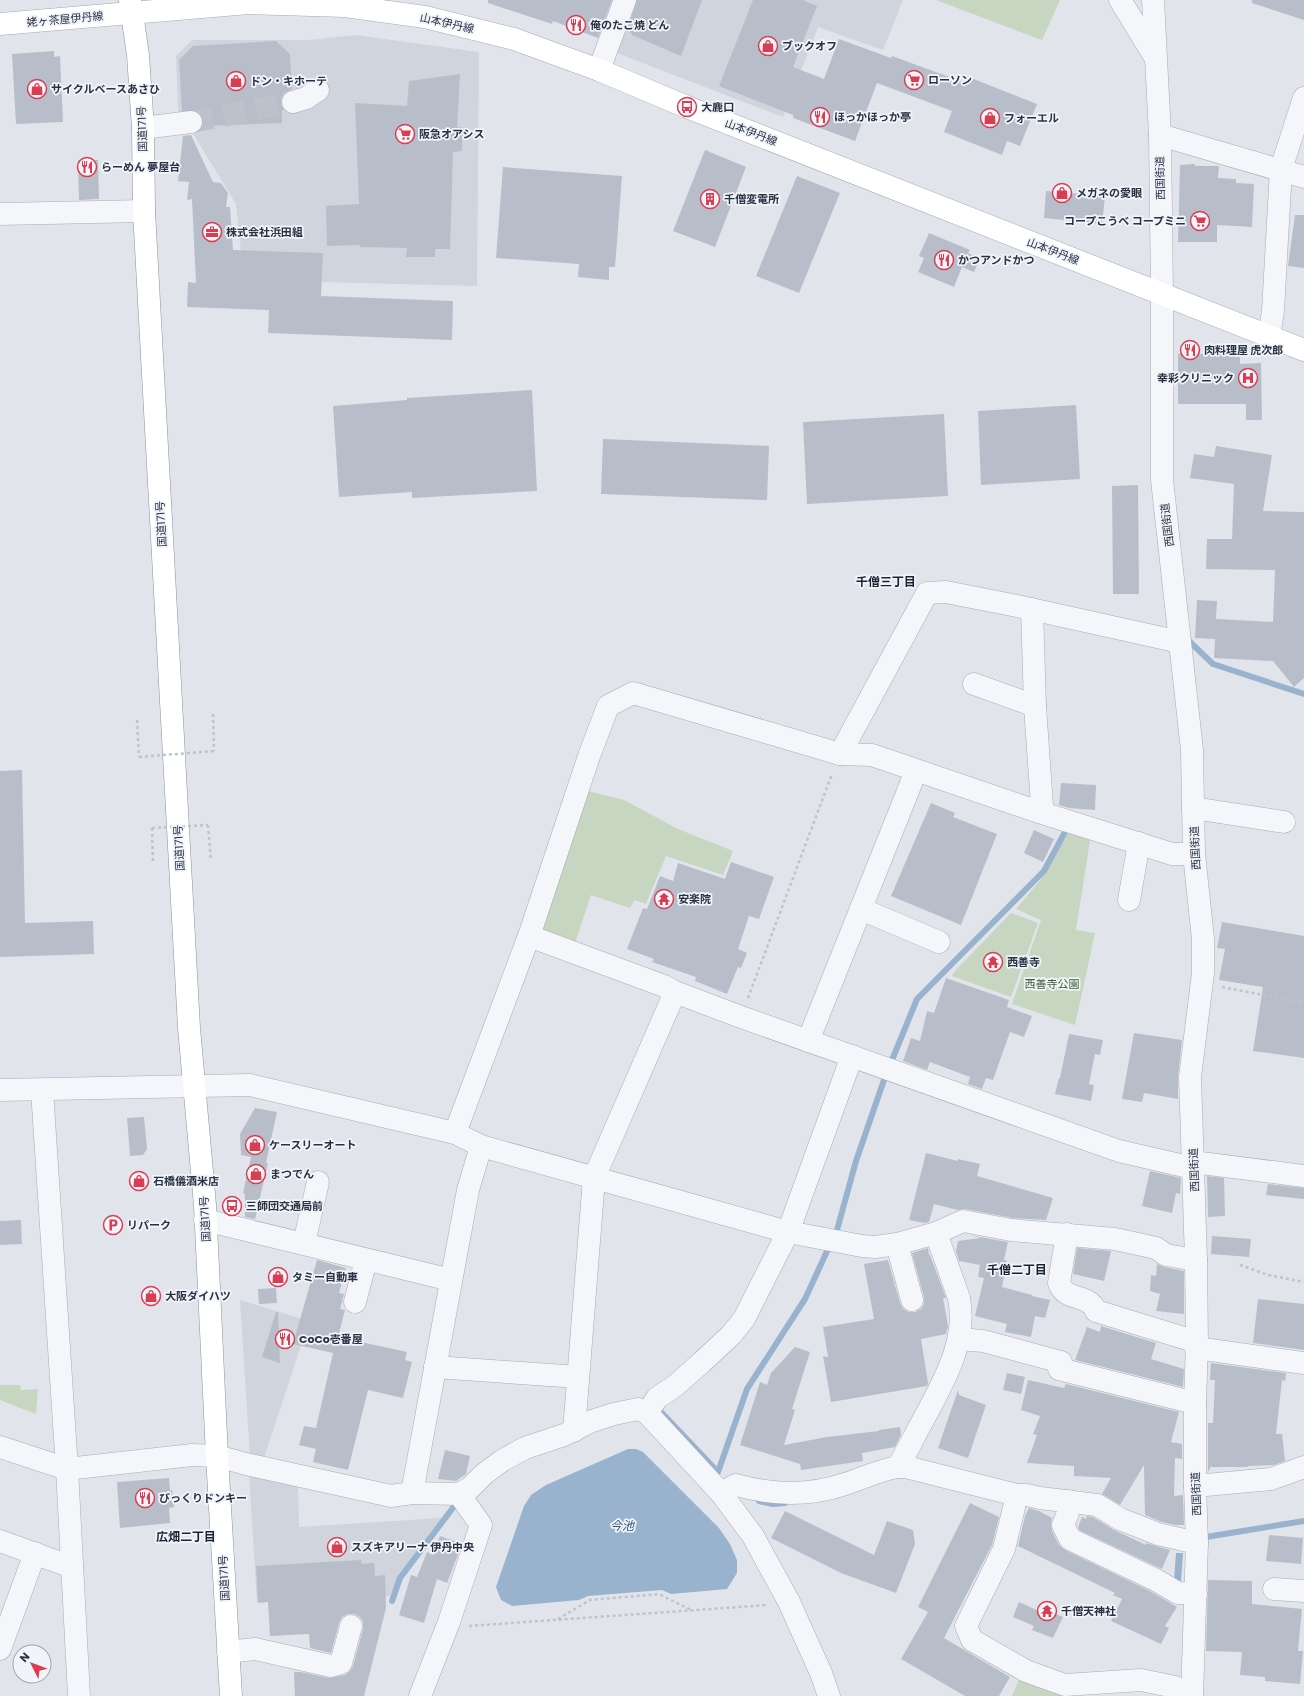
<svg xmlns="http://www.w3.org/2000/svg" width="1304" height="1696" viewBox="0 0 1304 1696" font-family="Poppins,'Noto Sans JP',sans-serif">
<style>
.built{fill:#cfd4dd}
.green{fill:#c6d6c1}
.water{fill:#99b2ce}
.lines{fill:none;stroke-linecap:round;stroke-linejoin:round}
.stream{stroke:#99b2ce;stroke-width:6}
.building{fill:#b8bec9}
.minor-tunnel{stroke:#bcc1ca;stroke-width:22;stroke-dasharray:22 11;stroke-linecap:butt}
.minor-casing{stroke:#a6acb6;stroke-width:23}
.major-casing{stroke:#9fa9b8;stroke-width:23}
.highway-casing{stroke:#8792a3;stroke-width:23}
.path{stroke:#bfc3ca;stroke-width:2.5;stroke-dasharray:3 3;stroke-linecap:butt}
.minor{stroke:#f4f6f9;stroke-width:22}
.major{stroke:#fff;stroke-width:22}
.highway{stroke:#fff;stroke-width:22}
.path-bridge{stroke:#bfc3ca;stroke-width:2.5;stroke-dasharray:3 3;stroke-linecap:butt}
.labels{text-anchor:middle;stroke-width:3.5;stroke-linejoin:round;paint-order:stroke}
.street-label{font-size:11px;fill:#283244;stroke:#f1f4f8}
.poi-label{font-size:11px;font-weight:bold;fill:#283244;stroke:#f1f4f8;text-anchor:start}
.park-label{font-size:11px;fill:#3c6134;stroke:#f1f4f8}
.neighbourhood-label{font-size:12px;font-weight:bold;fill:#1a2335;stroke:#f1f4f8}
.water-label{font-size:12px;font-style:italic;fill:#2e507c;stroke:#f1f4f8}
</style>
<rect width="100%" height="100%" fill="#e1e5eb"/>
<g class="built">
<polygon points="629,0 903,0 883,50 818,27 783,117 609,50"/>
<polygon points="355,35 479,52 477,286 244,280 236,204 192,132 179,131 176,56 192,40 310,40"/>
<polygon points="240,1300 309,1321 263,1461 250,1457"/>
<polygon points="249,1474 298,1484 299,1527 441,1518 405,1567 390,1596 257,1602"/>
</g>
<g class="green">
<polygon points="936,0 1060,0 1042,40"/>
<polygon points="584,790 624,800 678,829 733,851 723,875 666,856 646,904 635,900 630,908 591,895 575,943 544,931 539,922"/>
<polygon points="1068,833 1090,840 1076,930 1095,933 1075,1025 1012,1004 1041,920 1016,909 1046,873"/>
<polygon points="1011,913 1038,923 1011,997 952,976 954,972"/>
<polygon points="0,1385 20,1385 21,1390 38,1389 36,1414 0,1400"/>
<polygon points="1020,1677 1062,1695 1062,1696 1012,1696"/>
</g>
<g class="water">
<polygon points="628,1449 636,1449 643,1452 719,1528 730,1544 737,1560 737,1573 727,1589 671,1594 662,1590 588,1596 579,1600 512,1606 501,1600 496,1587 524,1506 531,1495 546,1485"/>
<polygon points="1176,1553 1183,1553 1181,1581 1174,1580"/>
</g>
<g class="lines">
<g class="stream">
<polyline points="1189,641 1213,664 1304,694"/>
<polyline points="892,1060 917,999 1044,871 1065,832"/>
<polyline points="837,1230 856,1161 885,1077"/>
<polyline points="655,1408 662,1413 718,1472 747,1389 805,1299 829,1247"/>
<polyline points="759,1501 773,1504 785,1503"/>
<polyline points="1206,1537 1304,1521"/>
<polyline points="392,1601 400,1578 455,1505"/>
</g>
</g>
<g class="building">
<polygon points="488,0 612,0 598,38 553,21 552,24 488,3"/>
<polygon points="637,0 702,0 681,56 632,35 628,28"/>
<polygon points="753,0 803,0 817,6 793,67 824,79 839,39 891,58 892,56 963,82 966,76 1037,104 1020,146 1007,141 1002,155 944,132 952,111 877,83 855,141 793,118 793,115 719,86"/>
<polygon points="1252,0 1304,0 1304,20 1252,3"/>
<polygon points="276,41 290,54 292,89 284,93 281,99 281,105 284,110 282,110 282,123 203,126 203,121 201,115 196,111 182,111 179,60 193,46"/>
<polygon points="54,51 54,57 60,56 63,122 16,124 12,54"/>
<polygon points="460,74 457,127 462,128 462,151 453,152 450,249 435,249 435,257 406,257 407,248 360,247 360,245 327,246 326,206 359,204 355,103 407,106 409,81"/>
<polygon points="191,135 213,182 221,183 228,193 226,207 230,207 233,250 323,253 321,296 453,301 452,340 268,333 269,310 187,307 188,282 196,283 192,199 187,200 189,182 178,181 183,136"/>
<polygon points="705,150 746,167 715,247 673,231"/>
<polygon points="78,160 98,160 99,199 79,200"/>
<polygon points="1195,164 1195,166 1219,166 1218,178 1236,179 1236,183 1254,184 1252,227 1217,225 1217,242 1178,242 1180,165"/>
<polygon points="503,167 622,176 615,267 609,267 609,280 578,277 579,264 496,258"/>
<polygon points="797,176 840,193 799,293 756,276"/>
<polygon points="1046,191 1105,196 1102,224 1044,218"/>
<polygon points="1295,215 1304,215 1304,268 1288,266"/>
<polygon points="929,233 970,250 968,253 980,258 974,272 962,267 954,287 918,272 924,258 919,256"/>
<polygon points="1178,354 1240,354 1240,364 1261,363 1262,420 1246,420 1246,404 1178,404"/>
<polygon points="532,390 537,491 412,498 412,492 339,497 333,406 407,400 407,398"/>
<polygon points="1076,405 1080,479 981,485 978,411"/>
<polygon points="944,414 948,496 807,504 803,422"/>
<polygon points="603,439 769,446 767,500 601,494"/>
<polygon points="1216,446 1272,455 1263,511 1304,512 1304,678 1294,687 1273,661 1214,658 1215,639 1195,638 1197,600 1217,601 1216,619 1273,622 1275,570 1206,569 1207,539 1232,539 1234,484 1190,478 1194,454 1214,457"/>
<polygon points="1138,485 1139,594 1113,594 1112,486"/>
<polygon points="22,770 25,923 93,921 94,954 0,957 0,771"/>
<polygon points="1061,783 1096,785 1095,810 1069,808 1059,805"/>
<polygon points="931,803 955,813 953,817 997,834 961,925 891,896"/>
<polygon points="1034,830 1054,839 1043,862 1024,853"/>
<polygon points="731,862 774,877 759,919 749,916 738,949 747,953 741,968 738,967 727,994 695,981 696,977 652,962 654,959 627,949 643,908 647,909 660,876 673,881 678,863 725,879"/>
<polygon points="1222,922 1304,936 1304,1058 1253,1051 1263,987 1219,980 1225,949 1217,948"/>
<polygon points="946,978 1009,1000 1007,1007 1032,1016 1024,1037 1010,1032 993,1080 986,1078 982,1089 968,1084 970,1077 930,1062 927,1070 903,1061 911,1038 920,1041 927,1011 934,1013"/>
<polygon points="1134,1033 1182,1040 1178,1076 1178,1099 1144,1093 1142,1102 1122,1099"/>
<polygon points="1069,1034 1103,1040 1100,1055 1095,1054 1089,1084 1094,1085 1091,1101 1055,1094 1059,1078 1060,1078"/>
<polygon points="255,1108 277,1112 266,1163 268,1163 255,1219 245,1217 245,1194 243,1193 251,1157 241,1155 240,1134"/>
<polygon points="144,1117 147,1149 143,1155 130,1156 127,1118"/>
<polygon points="926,1153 958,1161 958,1159 980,1164 977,1176 1053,1198 1046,1220 1013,1218 965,1209 958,1210 934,1204 929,1222 924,1223 909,1220"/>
<polygon points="1150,1171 1181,1178 1180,1194 1176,1193 1172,1213 1142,1206"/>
<polygon points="1207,1176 1224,1178 1225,1216 1208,1217"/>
<polygon points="1268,1184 1304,1188 1304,1199 1266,1195"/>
<polygon points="21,1220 22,1244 0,1245 0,1221"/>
<polygon points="968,1235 1008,1242 1004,1260 1007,1261 1002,1287 1032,1295 1032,1296 1050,1300 1045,1318 1035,1316 1031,1337 1005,1332 1007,1324 975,1316 984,1278 978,1277 980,1265 959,1261 956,1251 958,1241 981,1238"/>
<polygon points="1212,1236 1251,1239 1249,1257 1211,1254"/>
<polygon points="928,1248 929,1255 930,1255 946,1298 943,1298 948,1326 946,1334 921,1339 928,1383 927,1386 831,1402 823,1356 828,1357 823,1327 874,1319 864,1264 888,1260 900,1303 903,1309 909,1312 915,1312 921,1309 924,1304 924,1297 912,1253"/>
<polygon points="1077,1248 1111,1251 1104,1281 1073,1274"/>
<polygon points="317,1260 346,1268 339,1293 344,1294 340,1309 345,1310 338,1337 407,1352 405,1360 412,1362 403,1398 368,1390 348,1470 313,1462 316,1449 299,1445 304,1426 316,1428 333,1353 293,1344"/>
<polygon points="1157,1264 1164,1267 1184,1271 1184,1314 1156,1311 1160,1294 1150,1291 1151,1275 1156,1276"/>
<polygon points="276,1288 277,1303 259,1304 258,1289"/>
<polygon points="1258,1299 1304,1304 1304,1350 1253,1343"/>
<polygon points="276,1312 278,1312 280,1363 262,1357"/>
<polygon points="1101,1326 1156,1343 1151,1359 1184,1369 1183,1387 1075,1360 1087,1327 1100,1332"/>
<polygon points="795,1347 810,1352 792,1409 795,1410 784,1445 827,1437 879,1431 879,1430 900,1427 901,1435 895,1447 862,1453 863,1461 801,1470 800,1464 740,1445 760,1382 767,1385 771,1373"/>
<polygon points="1211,1363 1286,1373 1285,1381 1282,1380 1276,1434 1282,1434 1285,1461 1274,1465 1248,1466 1248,1467 1211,1467 1212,1464 1208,1472 1208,1423 1213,1423 1215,1380 1210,1380"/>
<polygon points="1007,1373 1025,1377 1021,1394 1003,1390"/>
<polygon points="1028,1380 1064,1388 1066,1384 1179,1412 1171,1442 1182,1444 1182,1459 1175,1458 1174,1496 1183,1495 1184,1525 1175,1525 1162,1522 1145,1515 1144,1465 1120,1505 1102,1494 1111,1478 1074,1476 1074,1466 1027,1463 1037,1435 1033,1434 1040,1416 1021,1410"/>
<polygon points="958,1390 959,1395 986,1405 968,1458 938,1448"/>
<polygon points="445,1450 470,1456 466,1474 456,1481 438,1479"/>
<polygon points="169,1478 170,1490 172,1490 174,1507 169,1508 170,1523 120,1528 117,1482"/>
<polygon points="970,1503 999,1517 992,1545 944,1638 1010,1677 999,1696 965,1696 901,1659 928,1612 918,1607"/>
<polygon points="1029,1508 1039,1511 1052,1518 1051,1525 1052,1531 1059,1545 1065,1550 1150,1591 1177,1607 1165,1626 1169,1628 1161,1644 1111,1621 1122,1599 1113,1595 1115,1593 1018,1546 1025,1516"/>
<polygon points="785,1511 874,1555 887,1521 913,1530 915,1544 896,1593 841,1573 771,1538"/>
<polygon points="1087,1516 1093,1517 1114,1530 1146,1545 1146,1543 1170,1550 1162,1569 1079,1530 1078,1527 1082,1517 1086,1519"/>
<polygon points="1269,1535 1303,1538 1301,1564 1266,1561"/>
<polygon points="440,1536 462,1544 447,1583 437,1579 424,1623 399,1615 411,1575 417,1577 427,1552 433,1555"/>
<polygon points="361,1560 362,1564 374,1563 375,1576 385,1575 386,1608 364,1696 295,1696 294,1672 301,1672 329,1678 345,1675 350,1671 353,1666 363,1629 363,1622 360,1617 355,1614 348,1614 342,1617 339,1623 331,1653 310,1648 309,1634 270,1636 268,1602 258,1603 256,1566"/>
<polygon points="1208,1580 1252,1581 1252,1604 1302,1609 1298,1651 1303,1651 1300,1684 1265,1681 1265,1677 1240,1675 1242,1652 1206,1651"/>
<polygon points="1019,1602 1041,1612 1042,1609 1063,1617 1053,1638 1032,1630 1034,1626 1013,1617"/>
</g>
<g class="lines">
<polyline class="minor-tunnel" points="191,122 293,102"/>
<g class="minor-casing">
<g id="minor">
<polyline points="1120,0 1155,57"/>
<polyline points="1153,0 1160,135 1162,294 1162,480 1192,750 1194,854 1203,939 1203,973 1190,1077 1196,1260 1197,1342 1195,1403 1195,1486 1197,1543 1192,1696"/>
<polyline points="599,70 625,0"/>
<polyline points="293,102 306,98 318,90"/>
<polyline points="143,128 191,122"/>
<polyline points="1160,135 1304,177"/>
<polyline points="0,214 144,211"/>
<polyline points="1269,336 1273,311 1281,169 1304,98"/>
<polyline points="1032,609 1035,706 1042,806 1039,812"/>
<polyline points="974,684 1035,706"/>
<polyline points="840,754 927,593 946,592 1017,606 1180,642"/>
<polyline points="1193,808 1284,822"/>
<polyline points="1129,900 1139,843"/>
<polyline points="861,909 939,942"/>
<polyline points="529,936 664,986 675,992 741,1017 1119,1151 1193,1168"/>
<polyline points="808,1041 916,771"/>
<polyline points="0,1090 250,1085 455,1133 481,1146 788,1232 862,1246 875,1247 897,1244 936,1233 963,1221 1011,1230 1115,1239 1156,1248 1166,1255 1196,1260"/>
<polyline points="42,1090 67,1469 79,1696"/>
<polyline points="455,1133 529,936 589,756 608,706 633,693 840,754 872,755 1039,812 1172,854 1194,854"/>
<polyline points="1193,1162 1304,1176"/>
<polyline points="205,1220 451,1280"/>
<path d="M1067,1234L1059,1283C1065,1302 1089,1293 1096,1311L1197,1342"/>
<polyline points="304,1243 318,1182"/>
<polyline points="897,1244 912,1300"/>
<polyline points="355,1302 366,1260"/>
<polyline points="959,1339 983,1341 1061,1362 1059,1369 1195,1403"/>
<polyline points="1196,1348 1304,1363"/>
<polyline points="435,1367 578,1377"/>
<polyline points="647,1413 657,1398 675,1386 702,1362 731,1335 744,1319 788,1232 852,1056"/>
<polyline points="574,1431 594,1178 675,992"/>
<polyline points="0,1447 67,1469 192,1455 217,1456 246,1464 391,1496 412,1493 459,1494 470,1488 484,1474 503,1460 525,1448 564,1435 592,1421 614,1414 638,1409 647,1413 721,1493 753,1536 789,1602 821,1673 829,1696"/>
<polyline points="898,1467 906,1467 1017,1495 1027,1495 1040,1498 1097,1505 1120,1519 1158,1534 1197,1543"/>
<polyline points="1195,1486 1271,1479 1304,1467"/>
<polyline points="412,1493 468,1190 481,1146"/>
<path d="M721,1493L736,1485C772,1495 810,1496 845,1484C864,1478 879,1470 898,1467C908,1449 917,1431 927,1413C946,1377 967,1340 959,1298L936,1233"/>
<polyline points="1017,1495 1004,1549 966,1626 972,1640 1026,1671 1065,1685 1141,1680 1175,1687 1175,1689 1192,1691"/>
<polyline points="1068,1501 1068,1513 1063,1525 1070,1539 1156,1580 1178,1593 1196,1594"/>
<polyline points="0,1541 72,1567"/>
<polyline points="1274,1589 1304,1591"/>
<polyline points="0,1649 35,1553"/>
<polyline points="228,1652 255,1649 331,1666 341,1663 351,1626"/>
<polyline points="420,1696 449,1622 481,1525 459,1494"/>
</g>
</g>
<g class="major-casing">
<polyline id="major" points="0,24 249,3 345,6 425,17 514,39 599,70 687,107 1304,350"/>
</g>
<g class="highway-casing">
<polyline id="highway" points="130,0 138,55 143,128 144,211 189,1028 205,1205 217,1456 231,1696"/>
</g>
<g class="path">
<polyline points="213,714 214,751"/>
<polyline points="137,720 139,757"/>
<polyline points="208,825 211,861"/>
<polyline points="152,828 153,864"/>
<polyline points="1222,987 1304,1003"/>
<polyline points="748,998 832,774"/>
<polyline points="1240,1265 1268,1275 1304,1282"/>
<polyline points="558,1619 590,1600 659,1594 691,1610"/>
<polyline points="469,1626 767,1605"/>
</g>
<use href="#minor" class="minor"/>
<use href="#major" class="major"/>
<use href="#highway" class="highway"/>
<g class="path-bridge">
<polyline points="139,757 214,751"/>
<polyline points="152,828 208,825"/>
</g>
</g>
<defs>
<g id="restaurant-ring" transform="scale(1)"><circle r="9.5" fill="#f1f4f8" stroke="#da3c52" stroke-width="1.5"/><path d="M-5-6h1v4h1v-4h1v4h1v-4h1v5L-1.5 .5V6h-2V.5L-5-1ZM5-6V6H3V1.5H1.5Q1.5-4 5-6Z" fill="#da3c52"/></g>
<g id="shop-ring" transform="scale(1)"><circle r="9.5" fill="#f1f4f8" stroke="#da3c52" stroke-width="1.5"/><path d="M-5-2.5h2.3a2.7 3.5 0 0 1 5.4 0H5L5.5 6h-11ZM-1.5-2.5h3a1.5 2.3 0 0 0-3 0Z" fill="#da3c52"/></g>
<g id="supermarket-ring" transform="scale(1)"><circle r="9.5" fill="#f1f4f8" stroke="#da3c52" stroke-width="1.5"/><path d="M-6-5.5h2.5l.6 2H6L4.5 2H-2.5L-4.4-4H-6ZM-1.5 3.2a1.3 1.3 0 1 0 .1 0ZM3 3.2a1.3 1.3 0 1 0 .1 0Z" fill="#da3c52"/></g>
<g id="bus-ring" transform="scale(1)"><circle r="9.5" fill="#f1f4f8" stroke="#da3c52" stroke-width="1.5"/><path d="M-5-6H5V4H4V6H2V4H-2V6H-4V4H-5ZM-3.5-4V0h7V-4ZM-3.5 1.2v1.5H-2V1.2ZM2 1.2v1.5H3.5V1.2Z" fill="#da3c52"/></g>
<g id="building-ring" transform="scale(1)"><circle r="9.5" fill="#f1f4f8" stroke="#da3c52" stroke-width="1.5"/><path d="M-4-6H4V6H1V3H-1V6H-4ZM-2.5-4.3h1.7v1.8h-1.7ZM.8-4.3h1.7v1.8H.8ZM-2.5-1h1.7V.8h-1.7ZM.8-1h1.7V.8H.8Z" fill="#da3c52"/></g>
<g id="office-ring" transform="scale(1)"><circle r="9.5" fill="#f1f4f8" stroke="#da3c52" stroke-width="1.5"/><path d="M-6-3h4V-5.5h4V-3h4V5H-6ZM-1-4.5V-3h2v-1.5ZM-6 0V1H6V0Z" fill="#da3c52"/></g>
<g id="hospital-ring" transform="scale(1)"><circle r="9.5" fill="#f1f4f8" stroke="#da3c52" stroke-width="1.5"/><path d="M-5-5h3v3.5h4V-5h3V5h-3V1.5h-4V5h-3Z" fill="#da3c52"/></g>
<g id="temple-ring" transform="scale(1)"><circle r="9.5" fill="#f1f4f8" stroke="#da3c52" stroke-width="1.5"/><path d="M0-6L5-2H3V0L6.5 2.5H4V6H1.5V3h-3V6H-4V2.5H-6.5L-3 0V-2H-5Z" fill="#da3c52"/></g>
<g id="parking-ring" transform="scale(1)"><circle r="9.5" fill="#f1f4f8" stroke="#da3c52" stroke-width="1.5"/><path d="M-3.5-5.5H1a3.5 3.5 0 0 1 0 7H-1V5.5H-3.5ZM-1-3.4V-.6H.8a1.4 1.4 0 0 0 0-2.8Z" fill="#da3c52"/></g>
</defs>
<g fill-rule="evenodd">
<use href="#restaurant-ring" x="576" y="25"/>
<use href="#shop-ring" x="768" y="46"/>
<use href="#supermarket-ring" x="914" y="80"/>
<use href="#shop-ring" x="236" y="81"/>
<use href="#shop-ring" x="37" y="89"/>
<use href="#bus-ring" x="687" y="107"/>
<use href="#restaurant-ring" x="820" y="117"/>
<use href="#shop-ring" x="990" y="118"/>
<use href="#supermarket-ring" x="405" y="134"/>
<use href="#restaurant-ring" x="87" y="167"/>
<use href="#shop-ring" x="1062" y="193"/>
<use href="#building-ring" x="710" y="199"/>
<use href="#supermarket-ring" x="1200" y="221"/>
<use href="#office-ring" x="212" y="232"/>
<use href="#restaurant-ring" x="944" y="260"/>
<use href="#restaurant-ring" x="1190" y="350"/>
<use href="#hospital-ring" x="1248" y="378"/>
<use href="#temple-ring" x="664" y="899"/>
<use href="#temple-ring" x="993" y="962"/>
<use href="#shop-ring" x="255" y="1145"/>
<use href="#shop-ring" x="256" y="1174"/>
<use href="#shop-ring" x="139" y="1181"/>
<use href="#bus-ring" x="232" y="1206"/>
<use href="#parking-ring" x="113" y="1225"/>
<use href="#shop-ring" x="278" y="1277"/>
<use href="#shop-ring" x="151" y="1296"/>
<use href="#restaurant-ring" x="285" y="1339"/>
<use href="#restaurant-ring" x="145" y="1498"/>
<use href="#shop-ring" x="337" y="1547"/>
<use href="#temple-ring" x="1047" y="1611"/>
</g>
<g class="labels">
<g class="street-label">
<text transform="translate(65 19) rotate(-5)" y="4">姥ヶ茶屋伊丹線</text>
<text transform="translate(447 23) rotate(13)" y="4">山本伊丹線</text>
<text transform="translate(142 129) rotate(-92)" y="4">国道171号</text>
<text transform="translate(751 132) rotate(21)" y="4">山本伊丹線</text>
<text transform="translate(1160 178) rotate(-91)" y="4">西国街道</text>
<text transform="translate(1053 251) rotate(21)" y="4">山本伊丹線</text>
<text transform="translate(161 524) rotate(-93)" y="4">国道171号</text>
<text transform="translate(1167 525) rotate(-97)" y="4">西国街道</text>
<text transform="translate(179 848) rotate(-93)" y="4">国道171号</text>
<text transform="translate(1195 848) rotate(-93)" y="4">西国街道</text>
<text transform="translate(1194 1170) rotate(-92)" y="4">西国街道</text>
<text transform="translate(205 1219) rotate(-93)" y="4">国道171号</text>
<text transform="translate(1196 1494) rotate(-92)" y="4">西国街道</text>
<text transform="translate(224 1578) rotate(-93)" y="4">国道171号</text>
</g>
<g class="poi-label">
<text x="590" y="29">俺のたこ焼 どん</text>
<text x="782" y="50">ブックオフ</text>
<text x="928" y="84">ローソン</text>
<text x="250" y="85">ドン・キホーテ</text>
<text x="51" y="93">サイクルベースあさひ</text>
<text x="701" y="111">大鹿口</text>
<text x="834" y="121">ほっかほっか亭</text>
<text x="1004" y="122">フォーエル</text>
<text x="419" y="138">阪急オアシス</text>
<text x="101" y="171">らーめん 夢屋台</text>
<text x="1076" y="197">メガネの愛眼</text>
<text x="724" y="203">千僧変電所</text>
<text x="1186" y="225" text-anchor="end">コープこうべ コープミニ</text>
<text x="226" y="236">株式会社浜田組</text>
<text x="958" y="264">かつアンドかつ</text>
<text x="1204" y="354">肉料理屋 虎次郎</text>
<text x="1234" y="382" text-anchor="end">幸彩クリニック</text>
<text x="678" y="903">安楽院</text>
<text x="1007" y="966">西善寺</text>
<text x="269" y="1149">ケースリーオート</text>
<text x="270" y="1178">まつでん</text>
<text x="153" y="1185">石橋儀酒米店</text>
<text x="246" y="1210">三師団交通局前</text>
<text x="127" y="1229">リパーク</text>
<text x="292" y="1281">タミー自動車</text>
<text x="165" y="1300">大阪ダイハツ</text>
<text x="299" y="1343">CoCo壱番屋</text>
<text x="159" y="1502">びっくりドンキー</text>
<text x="351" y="1551">スズキアリーナ 伊丹中央</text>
<text x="1061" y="1615">千僧天神社</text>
</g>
<g class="park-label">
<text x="1052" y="988">西善寺公園</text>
</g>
<g class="neighbourhood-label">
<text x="886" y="586">千僧三丁目</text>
<text x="1017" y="1274">千僧二丁目</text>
<text x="186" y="1541">広畑二丁目</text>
</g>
<g class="water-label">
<text x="622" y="1530">今池</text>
</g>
</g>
<g transform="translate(32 1664) rotate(312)"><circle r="19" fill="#f1f4f8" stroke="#a1a6b0"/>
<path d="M0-3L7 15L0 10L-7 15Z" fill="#da3c52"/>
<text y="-6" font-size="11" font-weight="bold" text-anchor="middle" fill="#283244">N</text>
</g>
</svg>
